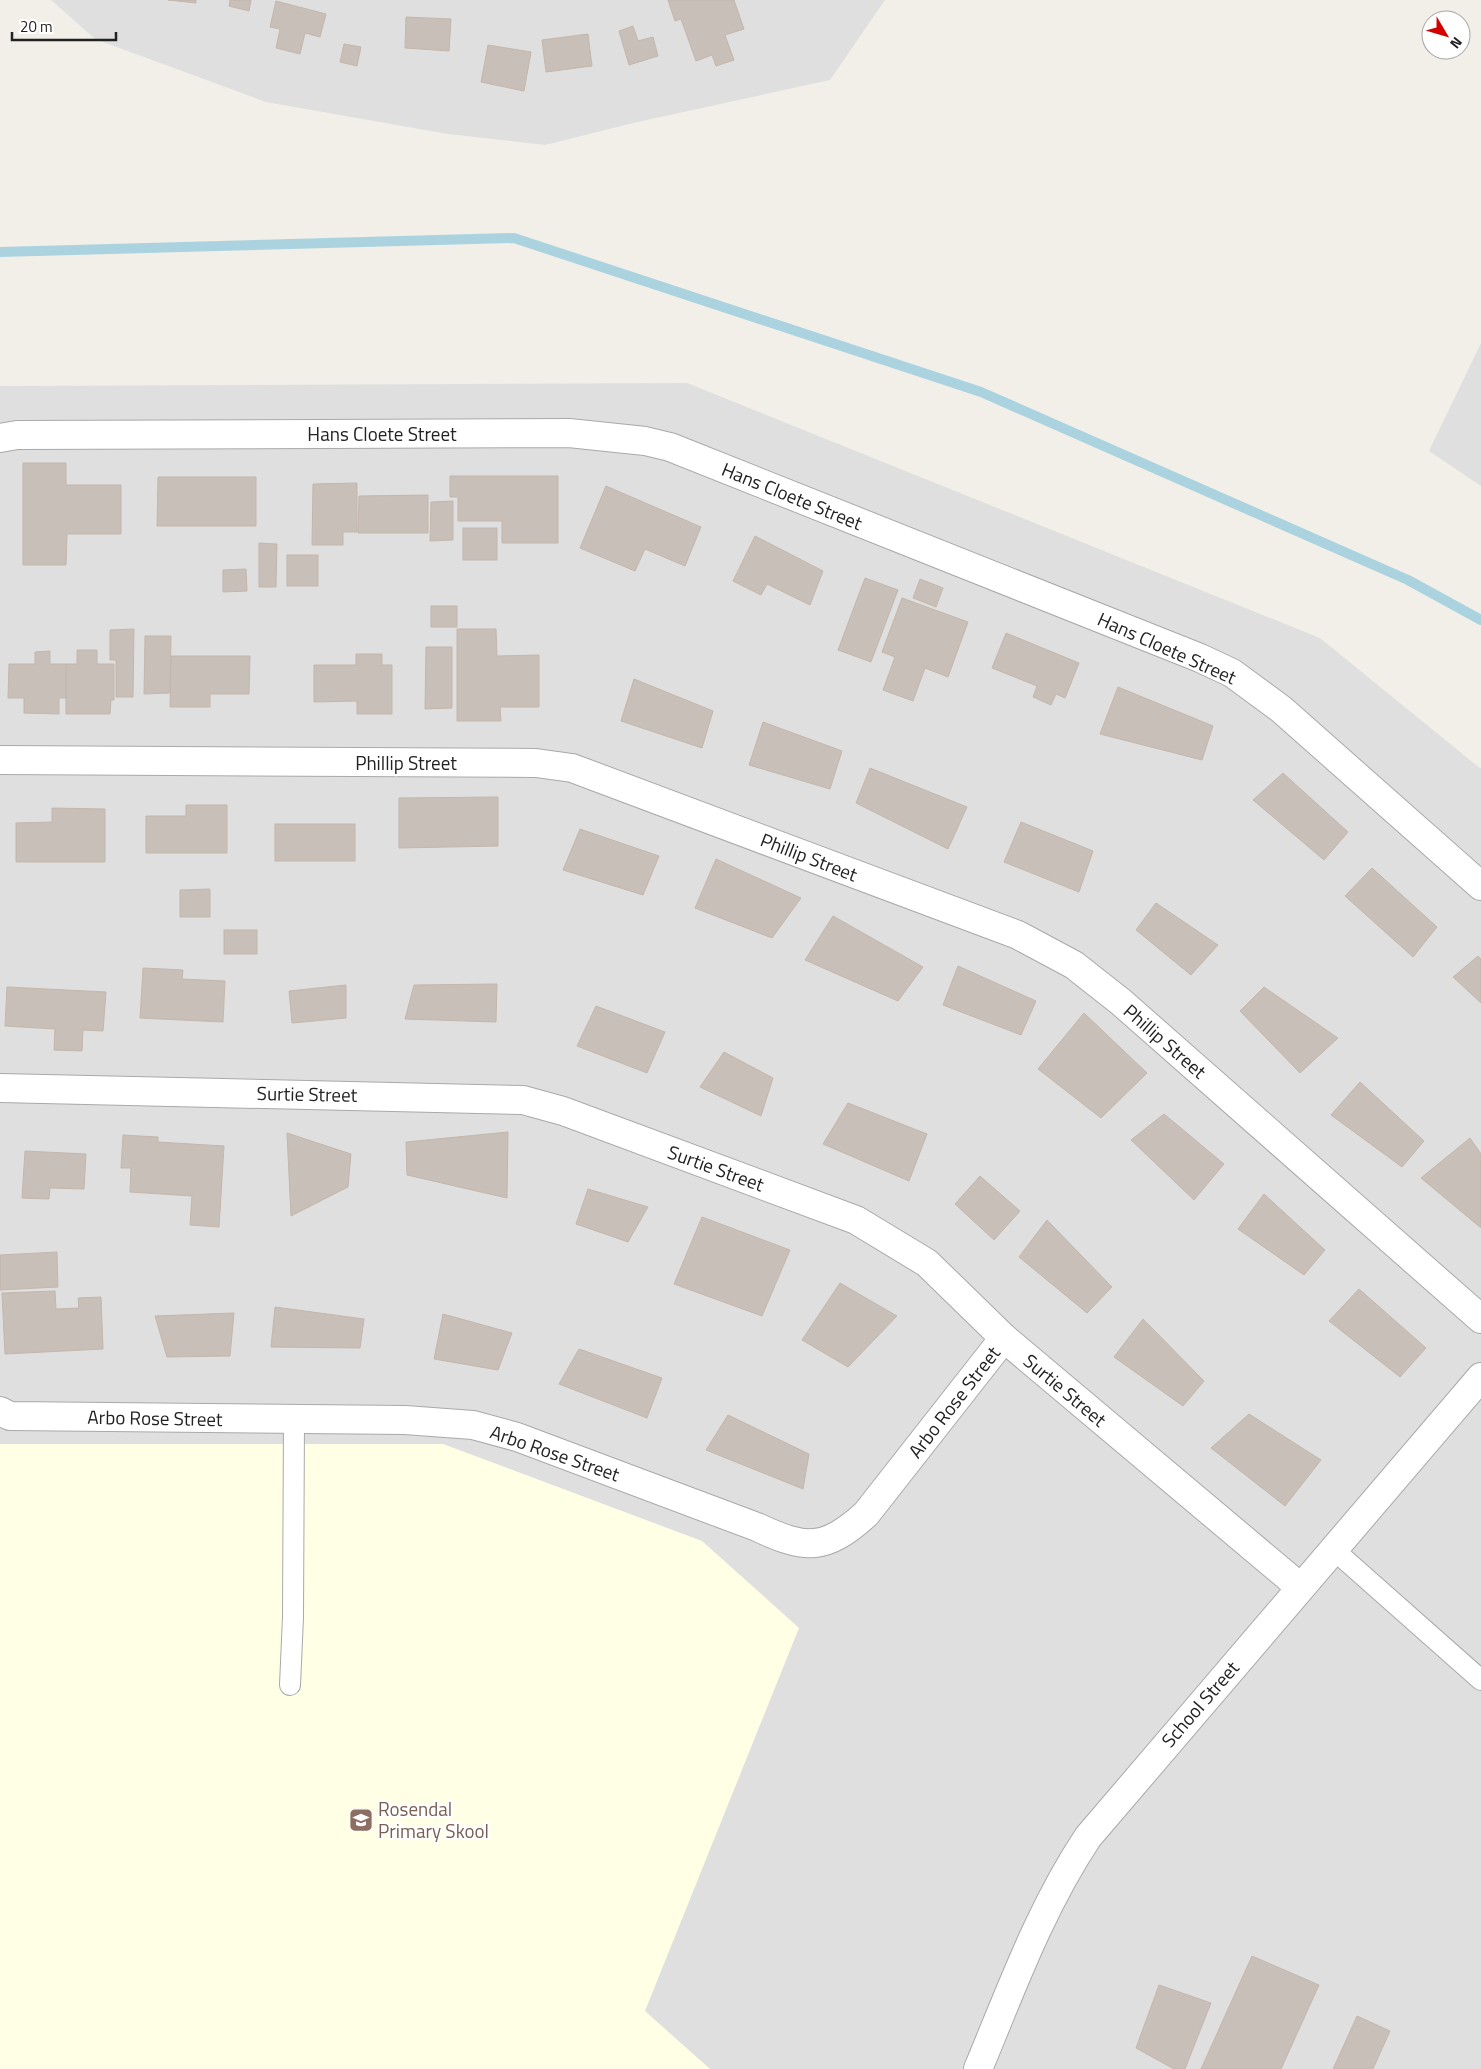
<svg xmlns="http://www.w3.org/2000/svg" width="1481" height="2069" viewBox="0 0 1481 2069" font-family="'Titillium Web',sans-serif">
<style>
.residential{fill:#e0dfdf}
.education{fill:#ffffe5}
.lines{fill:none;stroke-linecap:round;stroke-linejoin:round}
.stream{stroke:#aad3df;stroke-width:10}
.building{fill:#c7bfb8;stroke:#c4b6ab}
.lane-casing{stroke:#a9a9a9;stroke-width:22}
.street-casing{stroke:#a9a9a9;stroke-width:30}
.lane{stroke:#fff;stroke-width:20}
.street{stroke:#fff;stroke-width:28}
.labels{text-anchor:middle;stroke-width:4.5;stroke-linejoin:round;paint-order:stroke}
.street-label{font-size:19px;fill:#222;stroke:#fff}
.education-label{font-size:19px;fill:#785e54;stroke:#fff;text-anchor:start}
</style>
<rect width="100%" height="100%" fill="#f2efe9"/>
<g class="residential">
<polygon points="51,0 885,0 830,80 633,123 545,145 448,134 266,102 95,39"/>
<polygon points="1481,343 1481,486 1429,451"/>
<polygon points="687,383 1320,638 1481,769 1481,2069 0,2069 0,386"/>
</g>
<polygon class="education" points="0,1444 443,1444 702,1541 799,1628 645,2011 710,2069 0,2069"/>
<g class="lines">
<polyline class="stream" points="0,252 514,238 981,392 1408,580 1481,620"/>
</g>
<g class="building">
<polygon points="168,0 196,0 196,3"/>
<polygon points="230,0 251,0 249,11 229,6"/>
<polygon points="668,0 734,0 744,29 725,35 734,60 716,66 712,55 696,61 681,19 675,21"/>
<polygon points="276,1 326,14 320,37 305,33 300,54 276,48 280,29 270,27"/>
<polygon points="406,17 451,19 449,51 405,48"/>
<polygon points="633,26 638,41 653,37 658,56 629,65 619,31"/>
<polygon points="588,34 592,66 546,72 542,40"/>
<polygon points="344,44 361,47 357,66 340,62"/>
<polygon points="488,45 531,52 524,91 481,82"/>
<polygon points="23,463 66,463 66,485 121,485 121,534 67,534 66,565 23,565"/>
<polygon points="450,476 558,476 558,543 502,543 502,521 458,521 458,497 450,497"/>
<polygon points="158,477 256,477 256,526 157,526"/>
<polygon points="357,483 357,532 343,532 343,545 312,545 313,484"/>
<polygon points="606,486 701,527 685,566 645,549 635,571 580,548"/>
<polygon points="428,495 428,533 358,533 359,496"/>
<polygon points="453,501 453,540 430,541 431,502"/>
<rect x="463" y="528" width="34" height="32"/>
<polygon points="755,536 823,571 810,605 767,584 761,595 733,581"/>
<polygon points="259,543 277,544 276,587 259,587"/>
<rect x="287" y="555" width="31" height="31"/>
<polygon points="246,569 247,591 223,592 223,570"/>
<polygon points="865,578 898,590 871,662 838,650"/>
<polygon points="920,579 943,588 936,607 913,598"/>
<polygon points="902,598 968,622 948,677 925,668 913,701 883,690 895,657 882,652"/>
<rect x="431" y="606" width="26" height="21"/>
<polygon points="134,629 133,697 116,697 116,660 110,660 110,630"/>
<polygon points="457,629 496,629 497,656 539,655 539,707 500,707 501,721 457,721"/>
<polygon points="1006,633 1079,663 1065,698 1056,694 1051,705 1033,697 1037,686 992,668"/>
<polygon points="145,636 171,636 170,693 144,694"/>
<polygon points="426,647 452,647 452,708 425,709"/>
<polygon points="77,650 97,650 97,664 114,664 114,700 111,700 110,714 66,714 66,664 77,664"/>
<polygon points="50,651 50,664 66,664 66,698 59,698 59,714 24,713 24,698 8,698 9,664 35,664 35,652"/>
<polygon points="356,654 382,654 382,665 392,665 392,714 357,714 357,701 314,702 314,665 356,665"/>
<polygon points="171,656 250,656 249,694 210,694 210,707 170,707"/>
<polygon points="634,679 713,711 702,748 621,721"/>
<polygon points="1118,687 1213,726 1202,760 1100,734"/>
<polygon points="763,722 842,751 830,789 749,765"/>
<polygon points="870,768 967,807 948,849 856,803"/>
<polygon points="1283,773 1348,832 1324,860 1253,800"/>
<polygon points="498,797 498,846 399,848 399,798"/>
<polygon points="186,805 227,805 227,853 146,853 146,816 186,816"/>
<polygon points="52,808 105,809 105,862 16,862 16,823 52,822"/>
<polygon points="1021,822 1093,851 1079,892 1004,862"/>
<rect x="275" y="824" width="80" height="37"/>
<polygon points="580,829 659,856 643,895 563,870"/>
<polygon points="716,859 801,898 772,938 695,908"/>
<polygon points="1372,868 1437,927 1413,957 1345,896"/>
<polygon points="210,889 210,917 180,917 180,890"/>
<polygon points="1156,903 1218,945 1191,975 1136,930"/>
<polygon points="833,916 923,967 898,1001 805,960"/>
<rect x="224" y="930" width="33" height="24"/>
<polygon points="1478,956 1481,959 1481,1003 1453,977"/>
<polygon points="958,966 1036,1001 1021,1035 943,1005"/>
<polygon points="143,968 183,970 182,979 225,981 223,1022 140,1018"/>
<polygon points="497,984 496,1022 405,1019 414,985"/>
<polygon points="346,985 346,1018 292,1023 289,991"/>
<polygon points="7,987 106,992 103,1031 83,1030 82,1051 54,1050 55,1029 5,1026"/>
<polygon points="1264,987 1338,1038 1300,1073 1240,1011"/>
<polygon points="596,1006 665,1032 647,1073 577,1046"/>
<polygon points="1084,1013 1147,1073 1101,1118 1038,1069"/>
<polygon points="724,1052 773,1078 761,1116 700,1087"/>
<polygon points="1360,1082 1424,1141 1402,1167 1331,1115"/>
<polygon points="848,1103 927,1134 909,1181 823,1144"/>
<polygon points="1164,1114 1224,1164 1194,1200 1131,1140"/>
<polygon points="508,1132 507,1198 407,1175 406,1142"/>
<polygon points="287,1133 351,1154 348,1187 291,1216"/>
<polygon points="123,1135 158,1137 158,1142 224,1146 219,1227 190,1225 192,1196 130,1192 131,1168 121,1168"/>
<polygon points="1470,1138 1481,1154 1481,1228 1421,1178"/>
<polygon points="25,1151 86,1154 84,1189 50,1188 49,1199 22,1198"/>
<polygon points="980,1176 1020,1211 994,1240 955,1204"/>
<polygon points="588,1189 648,1207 628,1242 576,1224"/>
<polygon points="1264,1194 1325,1250 1304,1275 1238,1229"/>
<polygon points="702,1217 790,1250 762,1316 674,1284"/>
<polygon points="1047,1220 1112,1287 1087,1313 1019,1257"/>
<polygon points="57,1252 58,1287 0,1290 0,1255"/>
<polygon points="840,1283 897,1316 848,1367 802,1340"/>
<polygon points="1359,1289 1426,1348 1400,1377 1329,1321"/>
<polygon points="55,1291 56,1309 79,1308 78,1298 101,1297 103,1349 5,1354 2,1293"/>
<polygon points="275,1307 364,1319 360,1348 271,1347"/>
<polygon points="234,1313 230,1356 167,1357 155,1316"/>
<polygon points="443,1314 512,1333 498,1370 434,1359"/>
<polygon points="1143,1319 1204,1381 1183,1406 1114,1357"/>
<polygon points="579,1349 662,1378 647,1418 559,1384"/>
<polygon points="1249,1414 1321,1460 1285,1506 1211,1448"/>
<polygon points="728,1415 809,1454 803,1489 706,1450"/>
<polygon points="1252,1956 1319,1985 1281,2069 1201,2069"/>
<polygon points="1159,1985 1211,2003 1185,2069 1174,2069 1136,2048"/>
<polygon points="1357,2016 1390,2031 1373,2069 1333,2069"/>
</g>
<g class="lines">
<g class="lane-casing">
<g id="lane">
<polyline points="1333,1549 1481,1680"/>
<polyline points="290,1685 293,1617 294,1419"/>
</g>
</g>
<g class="street-casing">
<g id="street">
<polyline points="0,438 17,435 569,433 645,441 670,447 1200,658 1232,673 1281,709 1481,886"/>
<polyline points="0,760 536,763 572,768 1018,935 1074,965 1121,1002 1481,1319"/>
<polyline points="0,1088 523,1100 563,1111 856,1220 927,1263 1004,1338 1300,1587"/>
<path d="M0,1411L10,1416L405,1420L473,1425L517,1437L757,1527C806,1550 825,1551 866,1514L1004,1338"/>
<path d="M978,2069C1011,1990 1040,1909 1088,1837L1481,1377"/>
</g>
</g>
<use href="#lane" class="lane"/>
<use href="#street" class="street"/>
</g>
<defs>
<g id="school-square" transform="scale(1.25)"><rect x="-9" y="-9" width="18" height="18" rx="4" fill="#8d6e63" stroke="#fff"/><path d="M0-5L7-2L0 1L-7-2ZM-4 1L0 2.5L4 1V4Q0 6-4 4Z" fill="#fff"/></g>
</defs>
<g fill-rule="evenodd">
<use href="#school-square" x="361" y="1820"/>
</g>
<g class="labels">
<g class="street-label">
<text x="382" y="441">Hans Cloete Street</text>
<text transform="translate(792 496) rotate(22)" y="7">Hans Cloete Street</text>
<text transform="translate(1167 648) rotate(24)" y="7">Hans Cloete Street</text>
<text x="406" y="770">Phillip Street</text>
<text transform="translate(809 857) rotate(21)" y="7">Phillip Street</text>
<text transform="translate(1165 1041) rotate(41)" y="7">Phillip Street</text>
<text transform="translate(307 1094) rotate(1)" y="7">Surtie Street</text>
<text transform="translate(716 1168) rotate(20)" y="7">Surtie Street</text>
<text transform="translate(1065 1390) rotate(40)" y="7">Surtie Street</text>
<text transform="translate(954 1402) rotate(-52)" y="7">Arbo Rose Street</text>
<text transform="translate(155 1418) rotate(1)" y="7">Arbo Rose Street</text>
<text transform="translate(555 1453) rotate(19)" y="7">Arbo Rose Street</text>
<text transform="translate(1200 1704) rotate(-49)" y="7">School Street</text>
</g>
<g class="education-label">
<text x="378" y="1816">Rosendal<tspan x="378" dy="22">Primary Skool</tspan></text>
</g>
</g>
<g transform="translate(1446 35) rotate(128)"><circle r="24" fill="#ffffff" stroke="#a7a7a7"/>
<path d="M0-4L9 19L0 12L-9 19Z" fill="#d40000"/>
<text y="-8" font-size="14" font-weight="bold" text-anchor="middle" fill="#222222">N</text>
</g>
<path d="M12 32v8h104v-8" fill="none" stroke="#222222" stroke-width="2.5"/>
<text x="20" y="32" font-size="15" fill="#222222" stroke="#ffffff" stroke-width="4" paint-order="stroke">20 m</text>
</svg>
